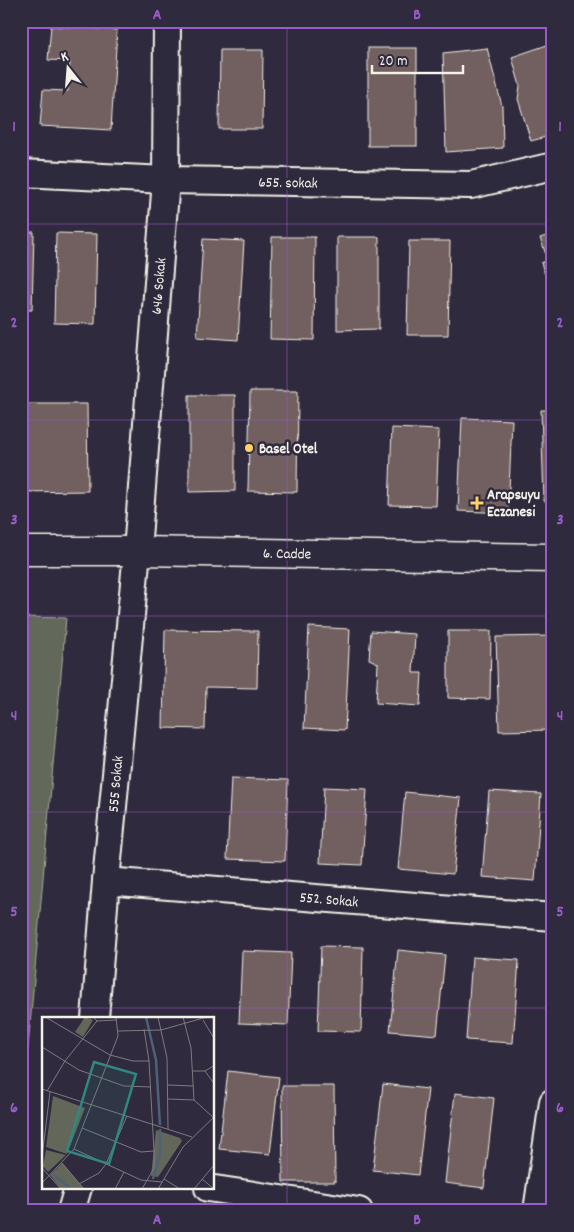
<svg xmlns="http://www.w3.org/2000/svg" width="574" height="1232" viewBox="0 0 574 1232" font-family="Dekko,sans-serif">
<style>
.green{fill:#62675a;stroke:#abaca1}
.building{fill:#71605e;stroke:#f4f1e8}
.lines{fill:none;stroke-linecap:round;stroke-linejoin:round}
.minor-casing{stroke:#f4f1e8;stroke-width:30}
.secondary-casing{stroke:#f4f1e8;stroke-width:31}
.minor{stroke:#2f2a3d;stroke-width:26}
.secondary{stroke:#2f2a3d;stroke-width:28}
.grid{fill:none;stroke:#995dc9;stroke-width:1;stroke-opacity:0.55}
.poi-dot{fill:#ffd166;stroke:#2f2a3d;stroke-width:2}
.labels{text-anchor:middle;stroke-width:5;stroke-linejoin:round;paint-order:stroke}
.street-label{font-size:15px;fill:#f4f1e8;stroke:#2f2a3d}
.poi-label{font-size:15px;font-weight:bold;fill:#f4f1e8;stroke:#2f2a3d;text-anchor:start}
.inset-river{fill:none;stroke:#4d6278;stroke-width:2.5}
.inset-road{fill:none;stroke:#7e7a81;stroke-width:1}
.view{fill:#318880;fill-opacity:0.15;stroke:#318880;stroke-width:2.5}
.inset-edge{fill:none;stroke:#f4f1e8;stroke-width:2.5}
.neatline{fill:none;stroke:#995dc9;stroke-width:2}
.grid-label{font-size:16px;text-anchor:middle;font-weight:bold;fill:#995dc9}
</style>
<rect width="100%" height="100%" fill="#2f2a3d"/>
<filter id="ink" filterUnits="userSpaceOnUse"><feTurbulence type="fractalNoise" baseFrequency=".02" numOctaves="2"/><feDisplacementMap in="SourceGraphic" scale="10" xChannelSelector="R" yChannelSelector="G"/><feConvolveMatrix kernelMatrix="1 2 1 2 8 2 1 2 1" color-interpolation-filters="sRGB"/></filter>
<g filter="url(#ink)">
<polygon class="green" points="21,617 66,618 21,1127"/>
<g class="building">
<polygon points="51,26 117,30 111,130 40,126 43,90 68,91 70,61 48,60"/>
<polygon points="553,43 553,135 531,141 518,99 520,86 512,57"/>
<rect x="368" y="48" width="49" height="98"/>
<polygon points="487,48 502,106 503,148 446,152 443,53"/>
<polygon points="220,50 263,50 262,129 219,129"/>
<polygon points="21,232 34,232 32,310 21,310"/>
<polygon points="56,233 97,234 95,324 54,323"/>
<polygon points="553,234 553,297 541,263 548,260 540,238"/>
<polygon points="272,237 315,237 314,340 270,339"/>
<polygon points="337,237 379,237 379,329 337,330"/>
<polygon points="203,239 244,241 238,340 197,337"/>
<polygon points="409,241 450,241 448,335 407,335"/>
<polygon points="250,391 298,391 297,492 248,491"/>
<polygon points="189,395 235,395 235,491 189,492"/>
<polygon points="21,404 87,404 88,491 21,492"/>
<polygon points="541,410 553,410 553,500 544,501"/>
<polygon points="462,418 512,420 508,513 458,511"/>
<polygon points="392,428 439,430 436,506 389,505"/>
<polygon points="309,627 350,629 345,730 304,728"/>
<polygon points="165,630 258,631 257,688 206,687 205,729 163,728"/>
<polygon points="371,631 415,634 413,673 422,673 420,706 376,703 378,663 369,659"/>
<polygon points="448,631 491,631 490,699 448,698"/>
<polygon points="553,636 553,730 499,731 496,637"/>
<polygon points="231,778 288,780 285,861 227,859"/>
<polygon points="324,787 367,789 362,865 320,863"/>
<polygon points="489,791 541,794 535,881 482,877"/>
<polygon points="405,792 461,798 453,874 398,869"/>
<polygon points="321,946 363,947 361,1032 318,1031"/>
<polygon points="398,950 445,955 437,1035 390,1031"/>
<polygon points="242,951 291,953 288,1025 239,1023"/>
<polygon points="472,957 519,960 513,1043 466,1040"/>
<polygon points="228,1071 279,1077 270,1154 219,1149"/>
<polygon points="383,1084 428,1089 418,1175 373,1170"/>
<polygon points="282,1086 334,1086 335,1182 283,1182"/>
<polygon points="455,1093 494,1098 484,1188 445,1183"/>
</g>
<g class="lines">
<g class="minor-casing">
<g id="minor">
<polyline points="21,173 166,180 471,185 553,166"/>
<polyline points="106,881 553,917"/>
<polyline points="95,1018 106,881 137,551 166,180 167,21"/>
<polyline points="208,1188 359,1211"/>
<polyline points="71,1211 78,1188"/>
<polyline points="537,1211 553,1102"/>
</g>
</g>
<g class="secondary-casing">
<polyline id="secondary" points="21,551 137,551 553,558"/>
</g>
<use href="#minor" class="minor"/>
<use href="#secondary" class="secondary"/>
</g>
</g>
<path class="grid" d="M287,21V1211M21,224H553M21,420H553M21,616H553M21,812H553M21,1008H553"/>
<g class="poi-dot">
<circle cx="249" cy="448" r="5"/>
<path d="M474.5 495.5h5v5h5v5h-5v5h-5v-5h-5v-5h5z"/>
</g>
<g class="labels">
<g class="street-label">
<text transform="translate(288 182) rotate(1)" y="5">655. sokak</text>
<text transform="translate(158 286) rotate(-85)" y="5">646 Sokak</text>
<text transform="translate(287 553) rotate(1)" y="5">6. Cadde</text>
<text transform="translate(115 784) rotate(-85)" y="5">555 Sokak</text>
<text transform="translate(329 899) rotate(5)" y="5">552. Sokak</text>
</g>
<g class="poi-label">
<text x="259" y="453">Basel Otel</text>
<text x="487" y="499">Arapsuyu<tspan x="487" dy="17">Eczanesi</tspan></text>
</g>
</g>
<g transform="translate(42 1017)">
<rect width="172" height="172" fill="#2f2a3d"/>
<path d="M43,0L51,3L41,20L33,15ZM11,79L43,91L25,137L4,130ZM114,113L138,121L140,124L116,160L109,159ZM4,133L24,138L6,155L1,149ZM20,146L42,172H19L8,158Z" fill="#62675a"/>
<path class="inset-river" d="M104,0L114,43L118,108M12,158L29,172M111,162L118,137V112"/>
<path class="inset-road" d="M116,0L125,41L126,112M141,0L149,31L152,83L173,102M5,1L68,38L91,44H107M161,3L173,23M55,4L75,3M76,14L119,13L165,0M0,30L37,53L82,69L109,70M151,54H163L173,48M163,54L173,68M126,68L151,69M0,72L150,120M5,74L23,44L55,4L51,0M126,82L152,83M40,111L99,135L112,134M32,132L99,163L120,165M0,140L8,75M20,146L42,172M0,151L19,172M122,162L138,172M160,162L172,172M0,166L32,132L76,19L74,0M37,167L57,156L64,147L85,99M73,172L82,155M100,172L112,151V134L107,44L102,12M116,172L141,130L173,99M152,172L173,147"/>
<path class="view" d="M52,45L94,57L67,147L25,134Z"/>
<rect width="172" height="172" class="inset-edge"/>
</g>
<rect width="574" height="1232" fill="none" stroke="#2f2a3d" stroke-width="55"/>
<g transform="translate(68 68) rotate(343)" stroke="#2f2a3d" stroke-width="4" paint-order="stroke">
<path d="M0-4L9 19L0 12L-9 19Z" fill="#f4f1e8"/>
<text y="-8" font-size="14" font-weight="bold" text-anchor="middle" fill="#f4f1e8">K</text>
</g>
<path d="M372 65v8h91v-8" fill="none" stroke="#f4f1e8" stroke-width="2.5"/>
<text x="379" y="65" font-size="15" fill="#f4f1e8" stroke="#2f2a3d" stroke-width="4" paint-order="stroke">20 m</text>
<rect x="28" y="28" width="518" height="1176" class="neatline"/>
<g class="grid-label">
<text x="157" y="19">A</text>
<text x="417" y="19">B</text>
<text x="14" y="131">1</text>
<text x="560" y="131">1</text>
<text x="14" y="327">2</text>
<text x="560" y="327">2</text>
<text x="14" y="524">3</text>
<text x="560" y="524">3</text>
<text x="14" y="720">4</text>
<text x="560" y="720">4</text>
<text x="14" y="916">5</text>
<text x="560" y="916">5</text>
<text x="14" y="1112">6</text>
<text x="560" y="1112">6</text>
<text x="157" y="1224">A</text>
<text x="417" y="1224">B</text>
</g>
</svg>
